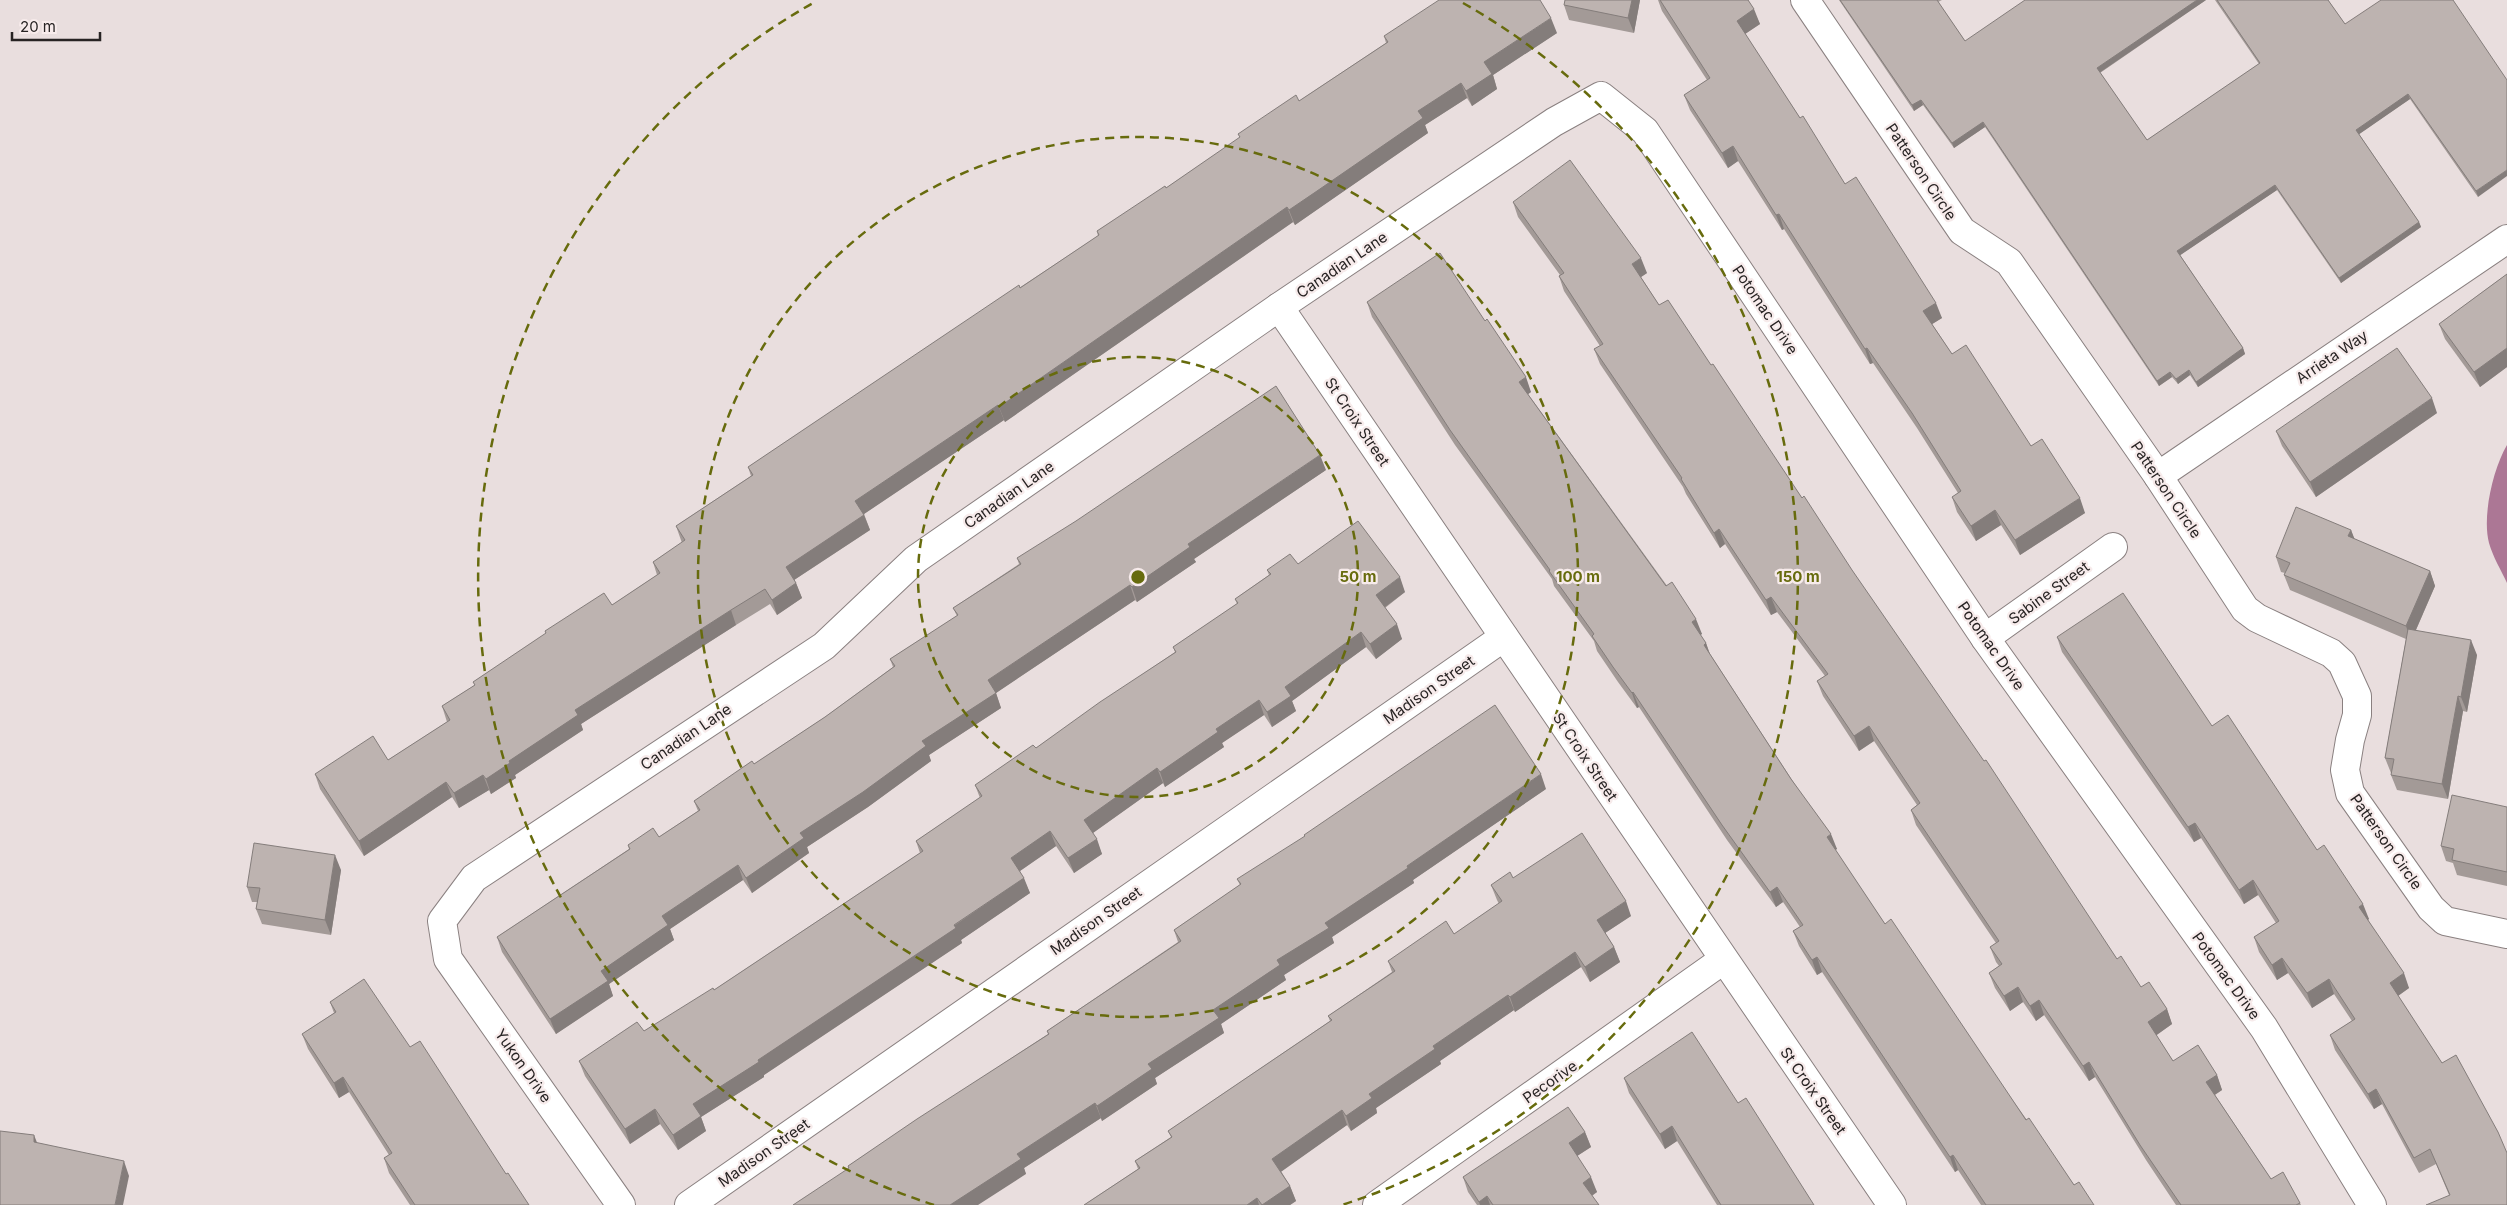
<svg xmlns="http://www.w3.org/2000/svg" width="2507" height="1205" viewBox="0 0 2507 1205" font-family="Inter,sans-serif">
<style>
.water{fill:#ac7795}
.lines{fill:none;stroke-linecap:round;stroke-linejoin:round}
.street-casing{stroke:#8a8080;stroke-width:30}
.street{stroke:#fff;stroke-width:28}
.wall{fill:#a39a97}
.shaded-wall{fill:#847d7b}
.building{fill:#bdb3b0;stroke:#847d7b}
.ring{fill:none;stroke:#676b0d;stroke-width:2.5;stroke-dasharray:9 6}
.labels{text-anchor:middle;stroke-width:4.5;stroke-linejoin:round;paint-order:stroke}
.street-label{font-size:15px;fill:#272323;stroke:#f7ebeb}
.centre{fill:#676b0d;stroke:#f7ebeb;stroke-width:2.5}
.ring-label{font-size:15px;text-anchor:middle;font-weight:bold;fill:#676b0d;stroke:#f7ebeb;stroke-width:4.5;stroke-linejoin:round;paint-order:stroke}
</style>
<rect width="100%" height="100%" fill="#e9dede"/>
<path class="water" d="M2507,445V583C2501,570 2493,557 2489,543C2482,516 2493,469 2507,445Z"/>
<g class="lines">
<g class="street-casing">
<g id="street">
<polyline points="1805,0 1962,231 2009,262 2158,476 2245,609 2257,618 2331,653 2342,663 2357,696 2357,715 2350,740 2345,770 2350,793 2431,908 2445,921 2507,934"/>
<polyline points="1279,307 1892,1205"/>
<polyline points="2158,476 2507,239"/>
<polyline points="1985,638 2113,547"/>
<polyline points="621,1205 448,959 442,921 474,878 824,646 916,559 1279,307 1554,122 1601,96 1645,131 1985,638 2264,1028 2372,1205"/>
<polyline points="689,1205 1504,637"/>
<polyline points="1377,1205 1723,960"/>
</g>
</g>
<use href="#street" class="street"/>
</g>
<g class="wall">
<polygon points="1565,0 1640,0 1634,33 1569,20 1564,5"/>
<polygon points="1658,0 1748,0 1760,24 1745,34 1800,118 1845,184 1942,318 1932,324 1952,354 2031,446 2085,513 2020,555 2001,525 1976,541 1957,512 1952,497 1958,493 1917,428 1873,363 1870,364 1784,229 1782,230 1738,161 1728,168 1690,110 1684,95 1707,80 1662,11"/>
<polygon points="1839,0 1942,0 1938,2 1965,41 2206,0 2100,73 2147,140 2259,64 2215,0 2328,0 2345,24 2453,0 2478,197 2410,99 2359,134 2419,222 2421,227 2341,283 2277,190 2180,255 2243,348 2245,354 2198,387 2190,375 2178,384 2172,377 2159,386 1985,127 1954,148 1923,105 1914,111"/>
<polygon points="1557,33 1493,75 1497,89 1472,106 1467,98 1425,125 1428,133 1322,206 1295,225 1293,222 1005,422 1004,420 864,514 870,530 794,580 796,583 802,598 777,615 770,604 736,625 581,724 583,730 515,775 516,778 491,794 489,790 459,808 452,797 364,856 320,789 315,774 388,760 447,722 442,706 475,685 473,682 546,634 545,631 612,605 657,575 653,562 682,543 676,526 751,476 748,467 1098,236 1097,231 1166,188 1240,138 1238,134 1299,101 1386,43 1384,36"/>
<polygon points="1513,202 1647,273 1641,277 1659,305 1711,365 2117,959 2141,987 2167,1009 2172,1024 2156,1035 2173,1061 2217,1075 2222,1090 2215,1095 2271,1179 2300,1203 2301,1205 2176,1205 2146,1160 2095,1077 2089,1081 2044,1015 2036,1021 2023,1002 2010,1011 1995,988 1989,973 1999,966 1996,962 1990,947 1996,943 1916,825 1911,810 1917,805 1874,741 1859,751 1823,696 1817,681 1825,676 1777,612 1771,615 1725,544 1720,548 1686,494 1683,487 1600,364 1594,349 1600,346 1564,291 1559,276 1560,275 1518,217"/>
<polygon points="2507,274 2507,367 2480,387 2445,339 2439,324"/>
<polygon points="1367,302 1531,392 1528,394 1702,634 1700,635 1706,643 1710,654 1837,849 1835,850 1885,924 2074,1185 2094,1205 1981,1205 1958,1170 1955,1172 1822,972 1817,975 1799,946 1793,931 1800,927 1783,902 1776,907 1727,840 1639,707 1637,708 1618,682 1597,651 1594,641 1554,586 1552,579 1455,445 1372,317"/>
<polygon points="2437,413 2316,497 2282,446 2276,431"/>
<polygon points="1326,470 1194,559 1196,562 1137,602 1135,600 996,693 1001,708 929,755 931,761 868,807 807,847 809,853 752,893 743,880 670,929 674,940 609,984 613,996 556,1034 502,952 497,937 629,849 628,845 659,837 698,811 694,801 754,764 825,717 893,667 890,659 957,616 953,608 1019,564 1017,558"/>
<polygon points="2351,530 2354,539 2430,571 2435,586 2416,630 2477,655 2467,712 2463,711 2448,799 2397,790 2391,775 2392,773 2391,773 2385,758 2406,639 2290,590 2284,575 2285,573 2281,572 2276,557"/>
<polygon points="1298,564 1405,592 1385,608 1402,639 1376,659 1366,647 1292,701 1296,711 1272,727 1264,715 1222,743 1224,747 1165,787 1163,783 1093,833 1102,854 1074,873 1056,846 1020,871 1030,893 961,940 962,943 764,1075 764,1077 701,1117 706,1131 678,1150 660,1124 630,1144 585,1076 579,1061 644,1031 714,990 920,853 916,841 980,798 975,785 1036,748 1175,652 1173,647 1237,604 1235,599 1269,575 1267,570"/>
<polygon points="2057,637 2212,726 2317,850 2369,919 2368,920 2409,988 2398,996 2442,1063 2498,1132 2449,1195 2436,1164 2419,1173 2382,1104 2374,1109 2335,1050 2330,1035 2352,1021 2334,994 2312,1008 2288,973 2277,980 2259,952 2254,937 2276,923 2258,895 2244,904 2201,838 2194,842 2062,652"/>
<polygon points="1546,789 1413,880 1414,883 1332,937 1334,943 1284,975 1286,980 1221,1024 1224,1033 1155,1078 1157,1084 1102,1121 1101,1118 1024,1168 1026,1174 848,1168 848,1166 1048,1034 1047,1031 1178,942 1174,930 1240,885 1237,879"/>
<polygon points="2507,807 2507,886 2457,875 2453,863 2446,861 2441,846"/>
<polygon points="341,870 331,935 262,924 256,909 257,902 252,902 247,887"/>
<polygon points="1513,878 1631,916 1605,933 1614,947 1620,962 1590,982 1581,967 1515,1012 1514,1010 1440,1061 1441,1064 1376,1108 1377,1113 1351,1131 1347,1125 1281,1171 1290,1186 1296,1201 1290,1205 1084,1205 1138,1169 1135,1161 1171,1137 1168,1131 1330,1021 1328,1016 1392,972 1388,961 1454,934 1499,904 1497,900 1491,885"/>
<polygon points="330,1002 410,1047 529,1205 410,1205 389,1173 384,1158 389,1155 349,1092 339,1098 308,1049 302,1034 334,1013"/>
<polygon points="1624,1078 1738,1103 1814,1205 1717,1205 1677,1141 1665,1149 1629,1093"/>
<polygon points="1585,1132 1591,1147 1577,1156 1597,1192 1592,1196 1599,1205 1477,1205 1468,1192 1463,1177"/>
</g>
<g class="shaded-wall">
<polygon points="1632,0 1640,0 1634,33 1628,18"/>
<polygon points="2197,0 2206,0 2099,73 2097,68"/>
<polygon points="1754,9 1760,24 1742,36 1737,21"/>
<polygon points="1551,18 1557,33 1493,75 1497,89 1472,106 1466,91 1484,62"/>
<polygon points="1461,83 1467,98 1425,125 1428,133 1295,225 1289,210 1418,111"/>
<polygon points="2408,94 2410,99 2358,135 2356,130"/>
<polygon points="1921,100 1923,105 1914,111 1912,105"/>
<polygon points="1983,122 1985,127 1954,148 1952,143"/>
<polygon points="1733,146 1738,161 1728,168 1722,153"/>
<polygon points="2507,170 2507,176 2478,197 2476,191"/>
<polygon points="2275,185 2277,190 2179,256 2177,251"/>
<polygon points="1287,207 1293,222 1005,422 999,407"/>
<polygon points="1779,214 1784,229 1782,230 1776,215"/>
<polygon points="2419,222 2421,227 2341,283 2339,278"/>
<polygon points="1641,258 1647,273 1638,279 1632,264"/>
<polygon points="1936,303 1942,318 1929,326 1923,311"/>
<polygon points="1867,348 1873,363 1870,364 1865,349"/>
<polygon points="2243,348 2245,354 2198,387 2196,382"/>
<polygon points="2507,348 2507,367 2480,387 2474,372"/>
<polygon points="2189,370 2190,375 2178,384 2176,379"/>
<polygon points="2170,372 2172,377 2159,386 2157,381"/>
<polygon points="1526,377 1531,392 1524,397 1519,382"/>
<polygon points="2432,398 2437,413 2316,497 2310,482"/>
<polygon points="998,405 1004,420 861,516 855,501"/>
<polygon points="1320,455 1326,470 1194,559 1196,562 1137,602 1132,587 1188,544"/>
<polygon points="2080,498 2085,513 2020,555 2015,540"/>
<polygon points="1995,510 2001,525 1976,541 1971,526"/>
<polygon points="864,515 870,530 791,582 786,567"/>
<polygon points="1719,529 1725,544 1720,548 1714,533"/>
<polygon points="2351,530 2357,545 2348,536"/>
<polygon points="2430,571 2435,586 2411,641 2406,626"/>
<polygon points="1400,577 1405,592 1381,610 1376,595"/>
<polygon points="796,583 802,598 777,615 772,600"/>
<polygon points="1130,585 1135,600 996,693 1001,708 929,755 931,761 868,807 807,847 809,853 752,893 746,878 800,833 988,680"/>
<polygon points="1771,597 1777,612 1771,615 1766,600"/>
<polygon points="731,610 736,625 581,724 583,730 515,775 516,778 491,794 486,779 509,761 575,710"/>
<polygon points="1696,619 1702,634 1697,637 1692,622"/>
<polygon points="1397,624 1402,639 1376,659 1370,644"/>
<polygon points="1361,632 1366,647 1292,701 1296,711 1272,727 1267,712 1285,687"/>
<polygon points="2471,640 2477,655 2467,712 2461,697"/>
<polygon points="1706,643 1711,658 1704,645"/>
<polygon points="1633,692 1639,707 1637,708 1632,693"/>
<polygon points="2458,696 2463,711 2448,799 2442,784"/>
<polygon points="1259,700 1264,715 1222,743 1224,747 1165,787 1160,772 1216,729"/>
<polygon points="1869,726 1874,741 1859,751 1854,736"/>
<polygon points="1157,768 1163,783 1090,835 1084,820"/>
<polygon points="1541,774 1546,789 1413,880 1414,883 1332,937 1334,943 1284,975 1286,980 1221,1024 1224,1033 1155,1078 1157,1084 1102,1121 1097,1106 1213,1010 1325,923 1407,866"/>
<polygon points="483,775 489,790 459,808 454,793"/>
<polygon points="446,782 452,797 364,856 359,841"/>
<polygon points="2195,823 2201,838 2194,842 2188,827"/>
<polygon points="1050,831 1056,846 1017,873 1011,858"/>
<polygon points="1831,834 1837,849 1832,852 1827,837"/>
<polygon points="1097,839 1102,854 1074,873 1068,858"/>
<polygon points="335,855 341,870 331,935 325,920"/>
<polygon points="738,865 743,880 670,929 674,940 609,984 613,996 556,1034 550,1019 601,971 662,916"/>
<polygon points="1024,878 1030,893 961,940 962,943 764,1075 764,1077 701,1117 706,1131 678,1150 673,1135 693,1104 758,1060"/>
<polygon points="2253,880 2258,895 2244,904 2239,890"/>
<polygon points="1777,887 1783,902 1776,907 1770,892"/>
<polygon points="1626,901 1631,916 1602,935 1597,920"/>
<polygon points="2363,904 2369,919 2365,922 2359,907"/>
<polygon points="1614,947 1620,962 1590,982 1585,967"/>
<polygon points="1575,952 1581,967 1515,1012 1510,997"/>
<polygon points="1817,957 1822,972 1817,975 1812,960"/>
<polygon points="2282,958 2288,973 2277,980 2272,965"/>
<polygon points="2404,973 2409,988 2395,998 2390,983"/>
<polygon points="2329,979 2334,994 2312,1008 2307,993"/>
<polygon points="2018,987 2023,1002 2010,1011 2004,996"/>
<polygon points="1508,995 1514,1010 1440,1061 1441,1064 1376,1108 1377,1113 1351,1131 1346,1116 1369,1094 1433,1046"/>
<polygon points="2039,1000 2044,1015 2036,1021 2030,1006"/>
<polygon points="2167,1009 2172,1024 2154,1037 2148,1022"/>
<polygon points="2089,1062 2095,1077 2089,1081 2083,1066"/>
<polygon points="2217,1075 2222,1090 2211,1097 2206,1082"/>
<polygon points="343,1077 349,1092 339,1098 334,1083"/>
<polygon points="2376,1089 2382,1104 2374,1109 2368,1094"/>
<polygon points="1095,1103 1101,1118 1024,1168 1026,1174 978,1205 950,1205 1017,1154"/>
<polygon points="655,1109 660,1124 630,1144 625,1129"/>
<polygon points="1342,1110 1347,1125 1278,1174 1272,1159"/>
<polygon points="1672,1126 1677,1141 1665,1149 1660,1134"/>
<polygon points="1585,1132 1591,1147 1574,1158 1569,1143"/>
<polygon points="34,1135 40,1150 34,1142"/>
<polygon points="1953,1155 1958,1170 1955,1172 1950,1157"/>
<polygon points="124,1161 129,1176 123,1205 115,1205"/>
<polygon points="1591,1177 1597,1192 1588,1198 1583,1183"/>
<polygon points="1290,1186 1296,1201 1290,1205 1262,1205"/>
<polygon points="1487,1196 1490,1205 1480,1205 1479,1202"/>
<polygon points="1257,1198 1259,1205 1247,1205"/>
</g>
<g class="building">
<polygon points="1439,0 1540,0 1551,18 1484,62 1492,74 1466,91 1461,83 1418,111 1423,118 1317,191 1289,210 1287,207 999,407 998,405 855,501 864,515 786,567 796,583 772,600 765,589 731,610 575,710 578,715 509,761 510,763 486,779 483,775 454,793 446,782 359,841 315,774 373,736 388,760 450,720 442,706 475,685 473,682 546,633 545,631 604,593 612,605 660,573 653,562 685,540 676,526 753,475 748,467 1019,285 1020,288 1099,235 1097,231 1165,186 1166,188 1240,137 1238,134 1296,95 1299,101 1388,42 1384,36"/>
<polygon points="1565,0 1632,0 1628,18 1564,5"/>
<polygon points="1660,0 1748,0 1754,9 1737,21 1800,118 1803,116 1845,184 1856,177 1936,303 1923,311 1952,354 1966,345 2031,446 2042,439 2080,498 2015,540 1995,510 1971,526 1952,497 1961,491 1912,413 1867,348 1865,349 1779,214 1776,215 1733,146 1722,153 1684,95 1710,78"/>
<polygon points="1840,0 1937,0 1965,41 2025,0 2197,0 2097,68 2147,140 2260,63 2217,0 2328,0 2345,24 2381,0 2453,0 2507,80 2507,170 2476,191 2408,94 2356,130 2419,222 2339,278 2275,185 2177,251 2243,348 2196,382 2189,370 2176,379 2170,372 2157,381 1983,122 1952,143 1921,100 1912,105"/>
<polygon points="1570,160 1641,258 1632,264 1659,305 1668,300 1711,365 1713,364 1802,498 1804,496 1852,570 1984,761 1986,760 2117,959 2121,956 2141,987 2149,982 2167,1009 2148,1022 2173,1061 2198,1045 2217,1075 2206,1082 2271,1179 2283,1172 2300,1203 2296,1205 2181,1205 2140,1145 2089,1062 2083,1066 2039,1000 2030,1006 2018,987 2004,996 1989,973 2002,964 1990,947 1999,941 1911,810 1920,803 1869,726 1854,736 1817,681 1828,674 1771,597 1766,600 1719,529 1714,533 1681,479 1682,478 1594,349 1603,344 1559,276 1564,273 1513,202"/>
<polygon points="1440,253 1485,321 1487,319 1526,377 1519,382 1666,586 1672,582 1696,619 1692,622 1706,643 1704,645 1791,779 1831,834 1827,837 1885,924 1891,919 2026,1120 2029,1118 2074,1185 2079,1182 2094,1205 1986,1205 1953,1155 1950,1157 1817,957 1812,960 1793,931 1803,925 1777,887 1770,892 1722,825 1633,692 1632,693 1613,667 1592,636 1594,634 1549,571 1550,570 1450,430 1367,302"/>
<polygon points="2507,274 2507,348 2474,372 2439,324"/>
<polygon points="2397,348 2432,398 2310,482 2276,431"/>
<polygon points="1276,386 1320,455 1188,544 1190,547 1132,587 1130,585 988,680 996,693 922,741 926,746 863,792 800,833 804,838 746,878 738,865 662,916 668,925 601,971 608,981 550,1019 497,937 630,849 628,845 653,828 659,837 700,810 694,801 752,761 754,764 825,717 895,666 890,659 958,615 953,608 1021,564 1017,558 1076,521"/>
<polygon points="2296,507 2351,530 2348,536 2430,571 2406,626 2284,575 2290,563 2276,557"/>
<polygon points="1358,521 1400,577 1376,595 1397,624 1370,644 1361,632 1285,687 1291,696 1267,712 1259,700 1216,729 1218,732 1160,772 1157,768 1084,820 1097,839 1068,858 1050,831 1011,858 1024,878 954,925 956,928 758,1060 759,1062 693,1104 701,1116 673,1135 655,1109 625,1129 579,1061 637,1022 644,1031 713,988 714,990 923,851 916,841 982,796 975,785 1033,745 1036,748 1100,702 1176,652 1173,647 1238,603 1235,599 1271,574 1267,570 1290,554 1298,564"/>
<polygon points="2123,593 2212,726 2228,715 2317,850 2324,845 2363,904 2359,907 2404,973 2390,983 2442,1063 2456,1055 2498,1132 2507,1153 2507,1205 2426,1205 2450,1195 2430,1149 2414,1158 2376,1089 2368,1094 2330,1035 2355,1019 2329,979 2307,993 2282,958 2272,965 2254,937 2279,921 2253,880 2239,890 2195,823 2188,827 2057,637"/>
<polygon points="2408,629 2471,640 2461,697 2458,696 2442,784 2391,775 2394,759 2385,758"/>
<polygon points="1495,705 1541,774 1407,866 1408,868 1325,923 1329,928 1277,960 1280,965 1213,1010 1219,1018 1148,1064 1152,1069 1097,1106 1095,1103 1017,1154 1021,1159 950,1205 793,1205 849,1168 848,1166 917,1119 1049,1034 1047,1031 1181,941 1174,930 1241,884 1237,879 1305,836 1304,835"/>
<polygon points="2452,795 2507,807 2507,872 2452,860 2454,849 2441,846"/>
<polygon points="1582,833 1626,901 1597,920 1614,947 1585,967 1575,952 1510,997 1508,995 1433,1046 1435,1049 1369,1094 1372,1098 1346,1116 1342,1110 1272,1159 1290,1186 1262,1205 1257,1198 1247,1205 1084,1205 1140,1168 1135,1161 1172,1137 1168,1131 1332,1020 1328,1016 1395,971 1388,961 1446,921 1454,934 1502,901 1491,885 1510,872 1513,878"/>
<polygon points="254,843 335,855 325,920 256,909 260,888 247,887"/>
<polygon points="364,979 410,1047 420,1041 506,1174 508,1173 529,1205 415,1205 384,1158 392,1153 343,1077 334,1083 302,1034 336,1012 330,1002"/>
<polygon points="1692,1032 1738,1103 1746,1098 1814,1205 1721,1205 1672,1126 1660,1134 1624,1078"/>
<polygon points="1568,1107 1585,1132 1569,1143 1591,1177 1583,1183 1599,1205 1493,1205 1487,1196 1479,1202 1463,1177"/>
<polygon points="0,1131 34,1135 34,1142 124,1161 115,1205 0,1205"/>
</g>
<g class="ring">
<circle cx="1138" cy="577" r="220"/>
<circle cx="1138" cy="577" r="440"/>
<path d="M934 1205A660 660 0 0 1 813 3M1463 3A660 660 0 0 1 1342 1205"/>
</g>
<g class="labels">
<g class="street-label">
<text transform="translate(1921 172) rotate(56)" y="5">Patterson Circle</text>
<text transform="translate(1342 265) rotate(-34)" y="5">Canadian Lane</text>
<text transform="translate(1765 310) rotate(56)" y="5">Potomac Drive</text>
<text transform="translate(2332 357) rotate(-34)" y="5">Arrieta Way</text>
<text transform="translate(1357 422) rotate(56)" y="5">St Croix Street</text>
<text transform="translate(2166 490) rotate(56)" y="5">Patterson Circle</text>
<text transform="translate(1009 495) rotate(-35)" y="5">Canadian Lane</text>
<text transform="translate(2049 593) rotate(-36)" y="5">Sabine Street</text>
<text transform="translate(1991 646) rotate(55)" y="5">Potomac Drive</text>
<text transform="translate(1429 690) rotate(-35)" y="5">Madison Street</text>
<text transform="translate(686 737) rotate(-34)" y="5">Canadian Lane</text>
<text transform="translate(1585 757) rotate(56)" y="5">St Croix Street</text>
<text transform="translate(2386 842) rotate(55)" y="5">Patterson Circle</text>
<text transform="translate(1096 921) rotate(-35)" y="5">Madison Street</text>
<text transform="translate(2226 976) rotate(54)" y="5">Potomac Drive</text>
<text transform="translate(523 1066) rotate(55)" y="5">Yukon Drive</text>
<text transform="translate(1550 1082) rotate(-35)" y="5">Pecorive</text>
<text transform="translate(1813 1091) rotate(55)" y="5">St Croix Street</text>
<text transform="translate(764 1153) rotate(-35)" y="5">Madison Street</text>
</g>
</g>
<circle cx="1138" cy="577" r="8" class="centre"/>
<g class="ring-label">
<text x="1358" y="582">50 m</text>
<text x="1578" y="582">100 m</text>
<text x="1798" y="582">150 m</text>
</g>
<path d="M12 32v8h88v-8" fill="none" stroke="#272323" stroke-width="2.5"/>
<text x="20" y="32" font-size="15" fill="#272323" stroke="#f7ebeb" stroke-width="4" paint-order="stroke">20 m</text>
</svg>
